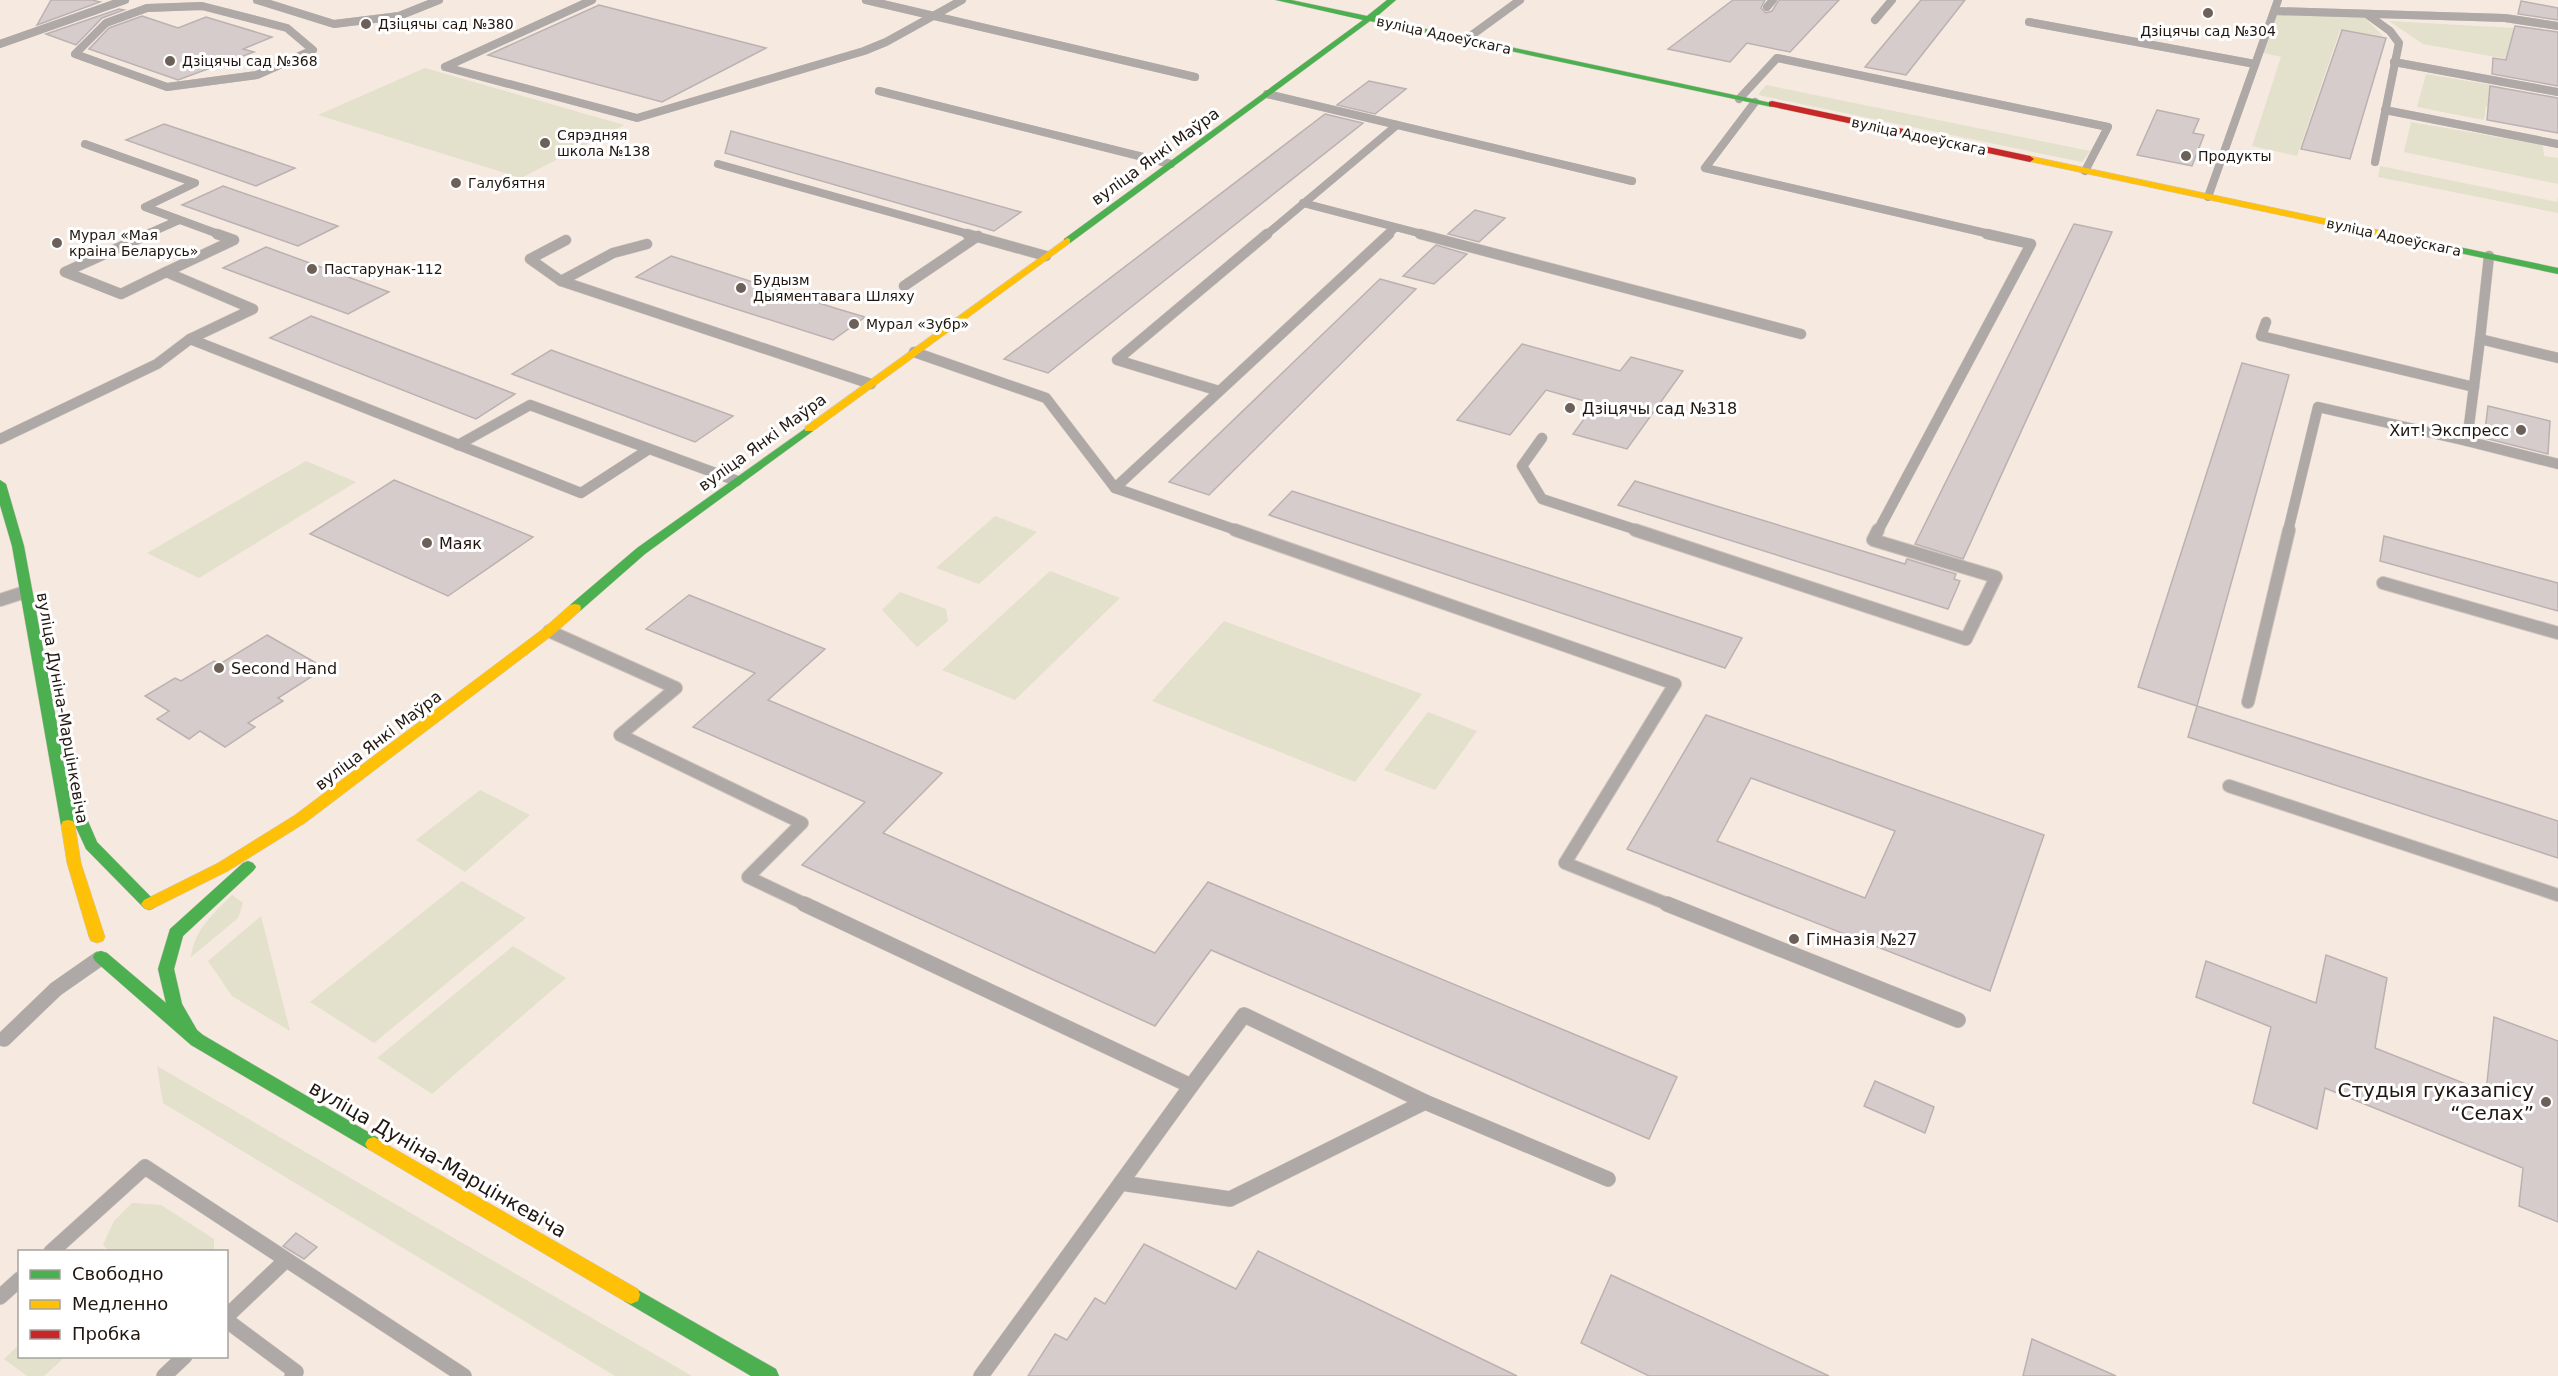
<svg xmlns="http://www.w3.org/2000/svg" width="2558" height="1376" viewBox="0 0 2558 1376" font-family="'DejaVu Sans',sans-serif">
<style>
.green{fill:#e3e0cb}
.building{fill:#d7cccc;stroke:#bbb1b1;stroke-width:1.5;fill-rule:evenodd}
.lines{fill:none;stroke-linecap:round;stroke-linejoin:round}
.lane-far3-casing{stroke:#cec4bc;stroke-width:8}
.lane-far2-casing{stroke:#cec4bc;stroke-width:11}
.lane-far1-casing{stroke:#cec4bc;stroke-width:14}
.lane-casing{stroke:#cec4bc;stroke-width:16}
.fast-casing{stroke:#cec4bc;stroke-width:1}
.slow-casing{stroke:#cec4bc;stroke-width:1}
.jam-casing{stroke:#cec4bc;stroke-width:1}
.lane-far3{stroke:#aea8a6;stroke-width:8}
.lane-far2{stroke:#aea8a6;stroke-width:10}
.lane-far1{stroke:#aea8a6;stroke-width:12}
.lane{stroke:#aea8a6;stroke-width:15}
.fast{fill:#4caf50;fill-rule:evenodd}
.slow{fill:#ffc107;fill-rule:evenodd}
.jam{fill:#c62828;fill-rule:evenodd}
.poi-dot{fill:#6c6059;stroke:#fff;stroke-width:2}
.labels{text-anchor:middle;stroke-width:6;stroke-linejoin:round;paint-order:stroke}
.far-poi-label{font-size:14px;fill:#211710;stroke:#fff;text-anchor:start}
.far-street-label{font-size:14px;fill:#211710;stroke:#fff}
.street-label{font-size:16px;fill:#211710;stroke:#fff}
.poi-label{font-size:16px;fill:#211710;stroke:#fff;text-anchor:start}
.near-poi-label{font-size:20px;fill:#211710;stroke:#fff;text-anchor:end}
.near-street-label{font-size:20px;fill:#211710;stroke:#fff}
</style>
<rect width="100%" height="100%" fill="#f6e9e0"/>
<g class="green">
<polygon points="2273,12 2365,18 2383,36 2340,30 2297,156 2252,146 2281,57 2259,52"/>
<polygon points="2389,21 2514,28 2524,41 2558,68 2423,44"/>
<polygon points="425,68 624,125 521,178 318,115"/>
<polygon points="2426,74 2503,87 2507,95 2558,119 2486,106 2484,120 2417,107"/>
<polygon points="1766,85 2090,151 2082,162 1758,95"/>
<polygon points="2411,122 2543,145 2544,156 2558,158 2558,184 2404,152"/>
<polygon points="2380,166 2557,202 2558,196 2558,213 2378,177"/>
<polygon points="306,461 356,482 199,578 147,553"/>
<polygon points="995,516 1037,532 979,584 936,568"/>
<polygon points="1050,571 1120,598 1015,700 942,670"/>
<polygon points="900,592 946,609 948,621 917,647 882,610"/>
<polygon points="1224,621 1422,694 1355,782 1152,701"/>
<polygon points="1428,712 1477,731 1435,790 1384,770"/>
<polygon points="480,790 530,815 465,872 416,840"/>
<polygon points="462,881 526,918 374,1043 310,1002"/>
<path d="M232,895L243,903L238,918L191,957C195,929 213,914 232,895Z"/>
<polygon points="261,916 290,1031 232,996 208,961"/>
<polygon points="513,946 566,978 432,1094 377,1058"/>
<polygon points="157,1066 692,1376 615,1376 163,1103"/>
<polygon points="132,1203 161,1205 214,1239 214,1251 109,1251 103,1245 114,1221"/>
<polygon points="19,1345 20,1356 65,1357 44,1376 27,1376 4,1359"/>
</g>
<g class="building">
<polygon points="51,0 92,0 100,2 37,25"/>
<polygon points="1733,0 1765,0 1761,8 1766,13 1772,11 1779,0 1839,0 1790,52 1747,43 1730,62 1668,49"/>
<polygon points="1921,0 1965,0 1906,75 1865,67"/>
<polygon points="2521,1 2558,8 2558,20 2518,14"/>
<polygon points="599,5 766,48 662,102 488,55"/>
<polygon points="119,9 124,10 102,18 76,45 46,34"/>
<polygon points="142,16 178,28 206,17 272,37 243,49 254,52 178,80 89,49 109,28"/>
<polygon points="2515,26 2558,32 2558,86 2492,74 2493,58 2506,60"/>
<polygon points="2342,30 2386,38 2350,159 2301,149"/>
<polygon points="1369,81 1406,89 1375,114 1337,105"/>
<polygon points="2490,86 2558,98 2558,133 2487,120"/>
<polygon points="2157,110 2199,119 2193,133 2204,135 2192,166 2137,155"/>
<polygon points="1325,114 1363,123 1048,373 1004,359"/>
<polygon points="164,124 295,168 256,186 126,140"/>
<polygon points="731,131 1021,212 994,231 725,153"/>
<polygon points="223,186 338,226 298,246 182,205"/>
<polygon points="1475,210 1505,218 1479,242 1448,234"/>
<polygon points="2074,224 2112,232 1963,559 1915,544"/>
<polygon points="1436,245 1467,254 1434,284 1403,276"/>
<polygon points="266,247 389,292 348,314 223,268"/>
<polygon points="671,256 838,309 865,317 833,340 636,277"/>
<polygon points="1380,279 1416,289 1209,495 1169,482"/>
<polygon points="311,316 515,394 476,419 270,338"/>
<polygon points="1522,344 1620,371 1631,357 1683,371 1627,449 1573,434 1595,404 1546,390 1510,435 1457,420"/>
<polygon points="551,350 733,416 695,442 512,374"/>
<polygon points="2242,363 2289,375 2197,706 2138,687"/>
<polygon points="2488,406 2550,421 2548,454 2484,438"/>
<polygon points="394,480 533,537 448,596 310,534"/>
<polygon points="1635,481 1905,564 1907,559 1956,574 1954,579 1960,581 1948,609 1618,505"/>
<polygon points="1292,491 1742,638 1725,668 1269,515"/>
<polygon points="2384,536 2558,583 2558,611 2380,561"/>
<polygon points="689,595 825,649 768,700 942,773 883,833 1155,953 1208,882 1677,1077 1649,1139 1211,950 1155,1026 802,865 865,802 693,727 755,673 646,629"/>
<polygon points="267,635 325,668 278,698 283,701 248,723 255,727 225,747 200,731 189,739 157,719 169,711 145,696 175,678 181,681 214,661 220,664"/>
<polygon points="2197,706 2558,821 2558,858 2188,737"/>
<path d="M1706,715L2044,835L1990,991L1627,849ZM1751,778L1895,831L1865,898L1717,841Z"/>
<polygon points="2326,955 2387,978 2375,1048 2486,1092 2494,1017 2558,1041 2558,1222 2519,1206 2523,1168 2325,1088 2317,1129 2253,1103 2271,1027 2196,997 2206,961 2316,1003"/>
<polygon points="1875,1081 1934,1107 1925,1133 1864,1106"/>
<polygon points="296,1233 317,1247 304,1259 283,1246"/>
<polygon points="1144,1244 1236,1289 1258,1251 1517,1376 1028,1376 1055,1334 1067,1340 1095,1298 1105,1304"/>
<polygon points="1611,1275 1829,1376 1649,1376 1581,1343"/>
<polygon points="2032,1339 2116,1376 2023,1376"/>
</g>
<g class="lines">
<g class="lane-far3-casing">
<g id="lane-far3">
<polyline points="257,0 334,24 399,16 439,0"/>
<polyline points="592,0 445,67 637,118 864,51 886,42 962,0"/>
<polyline points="866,0 1195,77"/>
<polygon points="202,6 287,28 313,50 257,75 167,87 75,54 106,23 147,8"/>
<polyline points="1767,7 1773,0"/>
<polyline points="2275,11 2505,18 2558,26"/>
<polyline points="2368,15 2390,31 2399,43 2375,162"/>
<polyline points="1875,20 1892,0"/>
<polyline points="2029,22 2255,64"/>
<polyline points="1465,40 1520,0"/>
<polyline points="0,44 125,0"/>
<polyline points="2394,62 2558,92"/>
<polyline points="879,91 1171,164"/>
<polyline points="1267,94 1632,181"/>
<polyline points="1739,99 1777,58 2108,127 2085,171"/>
<polyline points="1755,102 1705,168 1994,235"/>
<polyline points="2385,110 2558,144"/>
<polyline points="85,144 195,183 145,207 221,235"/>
<polyline points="718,164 972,235"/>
<polyline points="2208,197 2278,0"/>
<polyline points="1303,203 1426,235"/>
<polyline points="145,235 179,220"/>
<polyline points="1266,235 1397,125"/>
<polyline points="1387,235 1395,228"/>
</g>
</g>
<g class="lane-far2-casing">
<g id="lane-far2">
<polyline points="149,234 65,272 121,294 166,272"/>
<polyline points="967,234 1046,256"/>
<polyline points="1420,234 1801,334"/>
<polyline points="566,240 530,259 561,281 871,384"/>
<polyline points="2489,256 2480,339 2558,358"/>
<polyline points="561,281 613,253 647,244"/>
<polyline points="904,286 978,236"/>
<polyline points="2266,322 2261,336 2474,387"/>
<polyline points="190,339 581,493 649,449"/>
<polyline points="914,352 1046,398 1115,488 1239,531"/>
<polyline points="1219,391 1117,360 1267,234"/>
<polyline points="1542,438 1522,466 1542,499 1640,531"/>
<polyline points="0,439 157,364 190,339 253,309 166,272 234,240 217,234"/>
<polyline points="2467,441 2558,464"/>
<polyline points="458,445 530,405 737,481"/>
<polyline points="1115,488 1389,234"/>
<polyline points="1878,531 2031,244 1987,234"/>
<polyline points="2288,531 2318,407 2467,441 2480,339"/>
</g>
</g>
<g class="lane-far1-casing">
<g id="lane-far1">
<polyline points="1235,530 1675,684 1565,863 1670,905"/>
<polyline points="1635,530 1966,639 1996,577 1873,540 1878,530"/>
<polyline points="2383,583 2558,633"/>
<polyline points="0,600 25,592"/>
<polyline points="549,631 676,688 620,735 802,823 748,877 807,905"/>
<polyline points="2248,702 2289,530"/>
<polyline points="2229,786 2558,895"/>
</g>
</g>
<g class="lane-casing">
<g id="lane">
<polyline points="804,904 1191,1086 981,1376"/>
<polyline points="1667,904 1958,1020"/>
<polyline points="4,1039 56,989 99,959"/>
<polyline points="1191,1086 1244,1015 1425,1102 1608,1179"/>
<polyline points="1121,1183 1230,1199 1425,1102"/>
<polyline points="51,1252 145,1167 464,1376"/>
<polyline points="0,1297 20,1279"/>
<polyline points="226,1317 286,1260"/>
<polyline points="226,1320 296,1372 292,1376"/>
<polyline points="164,1376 185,1356"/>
</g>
</g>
<g class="fast-casing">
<g id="fast">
<polygon points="1276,0 1291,0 1367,16 1387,0 1396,0 1375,18 1776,104 1772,107 1370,21 1070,243 1064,243 1064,239 1363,20"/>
<polygon points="2402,235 2558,268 2558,274 2399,240 2397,238"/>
<polygon points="809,426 813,427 813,431 645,554 580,611 570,611 569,608 570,605 637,548"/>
<polygon points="0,480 6,484 24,546 72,805 81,805 97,842 154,900 157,904 154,908 149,910 144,908 86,849 75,825 73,829 63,829 61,825 12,546 0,505"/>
<polygon points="248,861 253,863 256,867 253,871 183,936 174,969 182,1004 197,1030 203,1035 380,1139 383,1144 380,1149 374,1151 368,1149 191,1045 95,961 93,957 95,953 101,951 107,953 166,1003 158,969 170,929 243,863"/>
<polygon points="631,1286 776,1369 779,1376 751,1376 624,1301 622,1295 624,1289"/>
</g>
</g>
<g class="slow-casing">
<g id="slow">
<polygon points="2030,156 2402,235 2407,238 2402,241 2027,161 2026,159"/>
<polygon points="1067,238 1070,239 1070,243 813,431 805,431 805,427"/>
<polygon points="575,604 580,605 581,608 580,611 554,634 305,823 228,871 154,908 149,910 144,908 141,904 144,900 218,863 295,815 544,628 570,605"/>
<polygon points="68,820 73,821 75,825 81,863 105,937 103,941 97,943 91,941 89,937 67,863 61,825 63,821"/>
<polygon points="374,1137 638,1289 640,1295 638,1301 631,1304 624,1301 368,1149 365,1144 368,1139"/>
</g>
</g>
<g class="jam-casing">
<polygon id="jam" points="1772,101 2030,156 2034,159 2030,162 1769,106 1769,102"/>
</g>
<use href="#lane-far3" class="lane-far3"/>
<use href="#lane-far2" class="lane-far2"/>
<use href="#lane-far1" class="lane-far1"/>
<use href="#lane" class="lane"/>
<use href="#fast" class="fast"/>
<use href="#slow" class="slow"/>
<use href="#jam" class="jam"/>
</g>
<g class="poi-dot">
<circle cx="2208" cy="13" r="6"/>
<circle cx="366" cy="24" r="6"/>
<circle cx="170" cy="61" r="6"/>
<circle cx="545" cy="143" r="6"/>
<circle cx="2186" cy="156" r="6"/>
<circle cx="456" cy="183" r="6"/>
<circle cx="57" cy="243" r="6"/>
<circle cx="312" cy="269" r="6"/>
<circle cx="741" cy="288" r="6"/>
<circle cx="854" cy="324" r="6"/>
<circle cx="1570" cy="408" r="6"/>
<circle cx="2521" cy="430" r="6"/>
<circle cx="427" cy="543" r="6"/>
<circle cx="219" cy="668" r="6"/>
<circle cx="1794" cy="939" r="6"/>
<circle cx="2546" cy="1102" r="6"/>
</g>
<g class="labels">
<g class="far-poi-label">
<text x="378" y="29">Дзіцячы сад №380</text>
<text x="2208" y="36" text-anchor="middle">Дзіцячы сад №304</text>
<text x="182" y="66">Дзіцячы сад №368</text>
<text x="557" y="140">Сярэдняя<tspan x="557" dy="16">школа №138</tspan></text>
<text x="2198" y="161">Продукты</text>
<text x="468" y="188">Галубятня</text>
<text x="69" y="240">Мурал «Мая<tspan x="69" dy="16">краіна Беларусь»</tspan></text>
<text x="324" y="274">Пастарунак-112</text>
<text x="753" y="285">Будызм<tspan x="753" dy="16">Дыяментавага Шляху</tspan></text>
<text x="866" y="329">Мурал «Зубр»</text>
</g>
<g class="far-street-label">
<text transform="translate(1444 35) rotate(12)" y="5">вуліца Адоеўскага</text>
<text transform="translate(1919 136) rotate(12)" y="5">вуліца Адоеўскага</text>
<text transform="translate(2394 237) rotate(12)" y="5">вуліца Адоеўскага</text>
</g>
<g class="street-label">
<text transform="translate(1155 156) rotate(-36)" y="6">вуліца Янкі Маўра</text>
<text transform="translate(762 442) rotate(-36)" y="6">вуліца Янкі Маўра</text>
<text transform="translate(63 708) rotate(80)" y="6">вуліца Дуніна-Марцінкевіча</text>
<text transform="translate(378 740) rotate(-37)" y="6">вуліца Янкі Маўра</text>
</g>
<g class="poi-label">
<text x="1582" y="414">Дзіцячы сад №318</text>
<text x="2509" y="436" text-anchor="end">Хит! Экспресс</text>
<text x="439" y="549">Маяк</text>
<text x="231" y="674">Second Hand</text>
<text x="1806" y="945">Гімназія №27</text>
</g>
<g class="near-poi-label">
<text x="2534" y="1097">Студыя гуказапісу<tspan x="2534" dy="23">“Селах”</tspan></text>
</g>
<g class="near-street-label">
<text transform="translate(438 1159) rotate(30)" y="7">вуліца Дуніна-Марцінкевіча</text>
</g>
</g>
<rect x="18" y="1250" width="210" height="108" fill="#ffffff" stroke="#a6a29f" stroke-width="1.5"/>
<rect x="30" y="1270" width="30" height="9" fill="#4caf50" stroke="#a6a29f" stroke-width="1.5"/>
<text x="72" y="1280" font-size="18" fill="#211710">Свободно</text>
<rect x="30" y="1300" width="30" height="9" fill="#ffc107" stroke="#a6a29f" stroke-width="1.5"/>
<text x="72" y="1310" font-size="18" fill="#211710">Медленно</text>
<rect x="30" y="1330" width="30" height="9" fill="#c62828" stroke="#a6a29f" stroke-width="1.5"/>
<text x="72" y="1340" font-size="18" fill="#211710">Пробка</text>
</svg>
